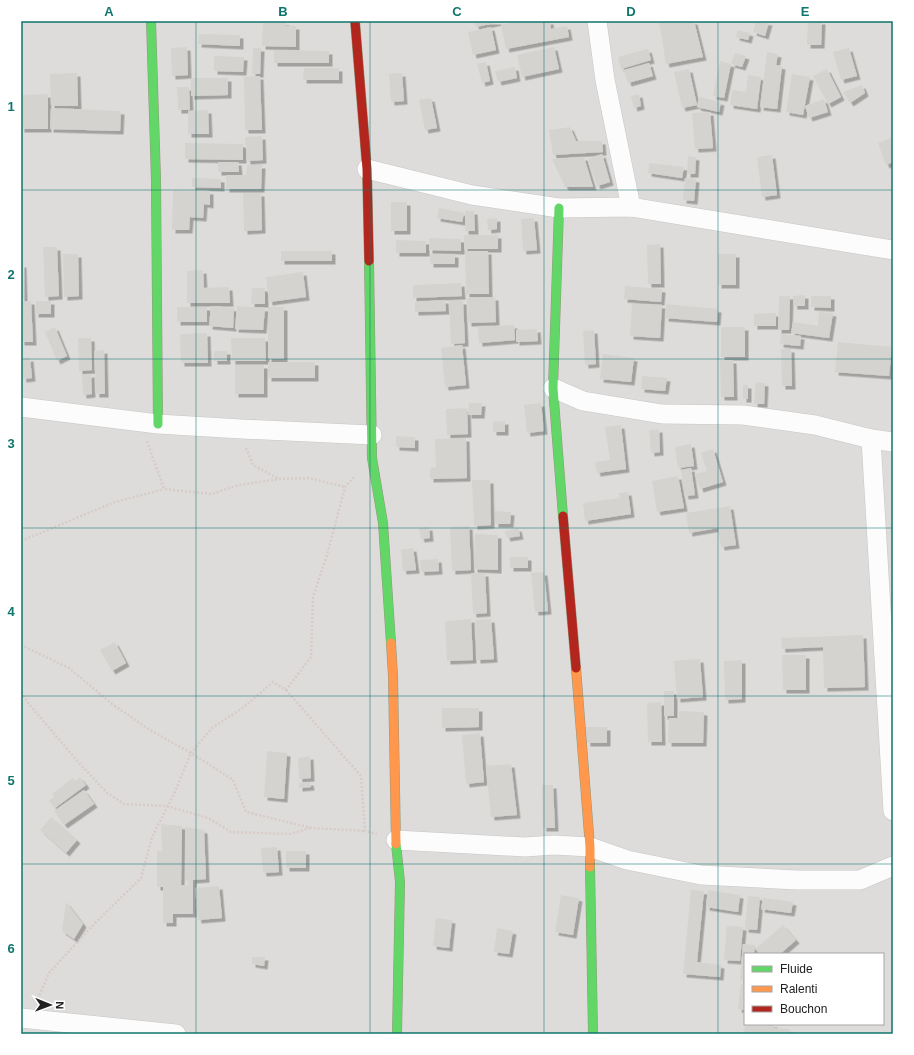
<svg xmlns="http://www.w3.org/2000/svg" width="914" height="1055" viewBox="0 0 914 1055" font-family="Helvetica,sans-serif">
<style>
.residential{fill:#dddcda;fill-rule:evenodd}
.building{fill:#d5d3d0;filter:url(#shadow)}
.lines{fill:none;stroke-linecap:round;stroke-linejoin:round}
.street-casing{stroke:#c7c6c5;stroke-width:20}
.fast-casing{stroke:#94997f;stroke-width:10}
.slow-casing{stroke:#94997f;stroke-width:10}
.jam-casing{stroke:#94997f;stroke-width:10}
.path{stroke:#d8cbc7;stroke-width:2.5;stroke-dasharray:2 2;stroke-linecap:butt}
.street{stroke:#fcfcfc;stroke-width:19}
.fast{stroke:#63d668;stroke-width:9}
.slow{stroke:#ff974d;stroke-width:9}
.jam{stroke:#b3261e;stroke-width:9}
.grid{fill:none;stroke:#0f766e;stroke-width:1;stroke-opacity:0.55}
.neatline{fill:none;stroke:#0f766e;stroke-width:1.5}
.grid-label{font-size:13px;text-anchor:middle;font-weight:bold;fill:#0f766e}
</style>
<defs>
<filter id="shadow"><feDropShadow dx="3.5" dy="3.5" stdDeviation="0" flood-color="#0004"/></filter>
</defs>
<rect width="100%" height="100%" fill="#eeede9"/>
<path class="residential" d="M21,21H893V1034H21ZM745,954H883V1024H745Z"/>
<g class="building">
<polygon points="474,21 499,21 499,22 476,27"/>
<polygon points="520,21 550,21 551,29 567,26 569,37 506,49 501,25"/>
<polygon points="659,21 694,21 703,57 666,64"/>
<polygon points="756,21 769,22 765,36 753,32"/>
<polygon points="808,21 822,21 821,45 807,45"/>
<polygon points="263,22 286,22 286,26 296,26 296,47 262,46"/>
<polygon points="491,27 496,50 473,55 468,32"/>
<polygon points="738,30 750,33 748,40 736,37"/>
<polygon points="199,34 240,35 240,46 198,44"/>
<polygon points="187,47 188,75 172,76 171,48"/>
<polygon points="554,47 559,69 522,77 517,55"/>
<polygon points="253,48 261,48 260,74 252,74"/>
<polygon points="849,48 857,76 841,80 833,52"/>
<polygon points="648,49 651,60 621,69 618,57"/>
<polygon points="274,50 329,51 329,63 274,63"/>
<polygon points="767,52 778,54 776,65 782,66 777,109 760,107"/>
<polygon points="735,53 746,56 742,67 731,64"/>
<polygon points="214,56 244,57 243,72 214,71"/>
<polygon points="720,61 731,64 724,98 713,96"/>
<polygon points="486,62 490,81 482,83 477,64"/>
<polygon points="649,63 653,76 628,83 624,70"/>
<polygon points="515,67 517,78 498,82 495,71"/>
<polygon points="304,68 339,68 339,80 303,80"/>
<polygon points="689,69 697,105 682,108 674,72"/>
<polygon points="827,69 841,97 828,104 813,76"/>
<polygon points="77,73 78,106 51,106 50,74"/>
<polygon points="402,73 404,101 391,102 389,74"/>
<polygon points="792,74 810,77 803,115 786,112"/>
<polygon points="748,75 761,77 757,109 730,105 732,90 746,92"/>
<polygon points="260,76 262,130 245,130 244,77"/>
<polygon points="191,78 228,78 228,95 191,96"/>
<polygon points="862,85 865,93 850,103 843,92"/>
<polygon points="177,87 189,87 190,110 178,110"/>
<polygon points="48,94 48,129 21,129 21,95"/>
<polygon points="639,94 641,106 634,108 631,96"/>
<polygon points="699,97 721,102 719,112 697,107"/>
<polygon points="431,98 437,128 425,130 419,100"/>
<polygon points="824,99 828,112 809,118 805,106"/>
<polygon points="51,108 121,111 120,131 50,129"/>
<polygon points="208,110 209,134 188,134 188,111"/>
<polygon points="710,112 713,148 695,149 692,113"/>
<polygon points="570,127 576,141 602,141 603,152 553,155 549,130"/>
<polygon points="262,136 263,160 247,161 245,137"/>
<polygon points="893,137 893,162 886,165 878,143"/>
<polygon points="185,143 243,144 243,160 185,159"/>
<polygon points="602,154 610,182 597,186 588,159"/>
<polygon points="772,155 777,195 762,197 757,157"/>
<polygon points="688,156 696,157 695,174 687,174"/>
<polygon points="584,157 593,187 565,187 552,159"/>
<polygon points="218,162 238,162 239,172 218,172"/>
<polygon points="649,163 684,167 682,178 648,173"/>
<polygon points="247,165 262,165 261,189 226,189 226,175 246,175"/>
<polygon points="192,178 221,179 221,188 192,187"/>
<polygon points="685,178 696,179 694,201 683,200"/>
<polygon points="173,190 210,191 210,205 204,204 203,218 190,217 189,230 172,230"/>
<polygon points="243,193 261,193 262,230 244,231"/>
<rect x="391" y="202" width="16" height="29"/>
<polygon points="439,208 464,213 462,222 437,218"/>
<polygon points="465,211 474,211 475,231 465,231"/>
<polygon points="497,218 497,229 488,230 487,219"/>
<polygon points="534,218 537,250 523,251 521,219"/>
<rect x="464" y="235" width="34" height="14"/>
<polygon points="429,238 461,239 461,251 429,250"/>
<polygon points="396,240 426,241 426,253 396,253"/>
<polygon points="660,244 661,284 648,284 647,245"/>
<polygon points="43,247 57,247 59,296 45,297"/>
<rect x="281" y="251" width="51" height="10"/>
<polygon points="465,251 488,251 489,294 466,294"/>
<polygon points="63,254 78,254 79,296 64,297"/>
<rect x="430" y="254" width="25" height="10"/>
<rect x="718" y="254" width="18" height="31"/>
<polygon points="21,264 23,264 24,298 21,298"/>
<polygon points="203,270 204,288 229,287 230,303 187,303 187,271"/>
<polygon points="303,272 306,297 269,302 266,277"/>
<polygon points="461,283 462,296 413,298 413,285"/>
<polygon points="625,286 662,289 661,302 624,299"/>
<polygon points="252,288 265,288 265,304 251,304"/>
<polygon points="805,295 805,306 794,306 793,296"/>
<polygon points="779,296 790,296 789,330 778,330"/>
<polygon points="811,296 831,296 831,308 811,307"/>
<polygon points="495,297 496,322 468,323 467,298"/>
<polygon points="445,300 446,311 415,312 415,302"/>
<polygon points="21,301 31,301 33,342 21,342"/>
<polygon points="36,301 51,301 51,314 35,314"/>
<polygon points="449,301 463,301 465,343 451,344"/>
<polygon points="632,304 662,305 660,338 630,336"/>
<polygon points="666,304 718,309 717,322 665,318"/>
<polygon points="211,306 234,308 233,328 209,326"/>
<polygon points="237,306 265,308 263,330 235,329"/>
<rect x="177" y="307" width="30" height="15"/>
<rect x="268" y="307" width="16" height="52"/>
<polygon points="819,312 833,313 829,338 791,333 793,322 818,326"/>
<polygon points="776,313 776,326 754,326 754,314"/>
<polygon points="514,325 515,340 479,343 478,327"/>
<polygon points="55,327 67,356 57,361 45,332"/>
<rect x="721" y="327" width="24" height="30"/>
<polygon points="537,329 538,341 516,342 516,330"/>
<polygon points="594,330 596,364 585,365 583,331"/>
<polygon points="207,333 208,363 181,363 180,334"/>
<polygon points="781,334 801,336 800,346 780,344"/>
<polygon points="78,338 91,338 92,370 79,371"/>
<polygon points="231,338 265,338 266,361 232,361"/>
<polygon points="838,342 892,347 889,376 835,372"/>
<polygon points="462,345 466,385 445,387 441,348"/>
<polygon points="781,349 791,349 792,386 782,386"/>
<polygon points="104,350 105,394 96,394 94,351"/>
<rect x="214" y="351" width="13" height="10"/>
<polygon points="603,354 634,358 631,382 600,379"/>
<polygon points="30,358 32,378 23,379 21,359"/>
<polygon points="720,360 733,360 734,397 721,397"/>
<rect x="268" y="362" width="47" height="16"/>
<rect x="235" y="365" width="29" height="29"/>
<polygon points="91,374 92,394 83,395 82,375"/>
<polygon points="642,376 667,378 665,391 641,389"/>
<polygon points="756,382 765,383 764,404 754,404"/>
<rect x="743" y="385" width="5" height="14"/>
<polygon points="469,403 482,403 481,415 468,415"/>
<polygon points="541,403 544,431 527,433 524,405"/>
<polygon points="467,408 468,434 447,435 446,409"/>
<polygon points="505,421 505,432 493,432 493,422"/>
<polygon points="621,425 626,469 597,473 595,462 610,460 605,427"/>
<polygon points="659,429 660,452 651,453 649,430"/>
<polygon points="396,436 415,437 415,448 396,447"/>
<polygon points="466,438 467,478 430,479 430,468 436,467 435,439"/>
<polygon points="691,444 694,466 678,468 675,447"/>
<polygon points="713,449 723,482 700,489 695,474 707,471 701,453"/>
<polygon points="691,468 695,495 685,496 681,470"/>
<polygon points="678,476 684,508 657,512 652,481"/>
<polygon points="472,480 490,480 491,525 474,526"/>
<polygon points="628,492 631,514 585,521 583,503 620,498 619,493"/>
<polygon points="730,506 736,545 721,547 718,528 689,533 686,513"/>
<polygon points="495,511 511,512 510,524 495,524"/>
<polygon points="469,526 471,570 452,571 450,527"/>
<polygon points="429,527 430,538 421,539 419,528"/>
<polygon points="518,528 520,536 507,538 505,531"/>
<polygon points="475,534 498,535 498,570 474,569"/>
<polygon points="413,548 416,570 403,571 401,550"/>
<rect x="510" y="557" width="18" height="11"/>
<polygon points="438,559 439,571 421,572 420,560"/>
<polygon points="544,572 548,611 535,612 531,573"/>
<polygon points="471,573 485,573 487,613 473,614"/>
<polygon points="471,619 473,660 447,661 445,621"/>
<polygon points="491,619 494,659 477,660 475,620"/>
<polygon points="863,635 865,687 824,688 823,647 782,649 781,638"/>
<polygon points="115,642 126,663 112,671 100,650"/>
<polygon points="782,655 806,655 806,690 783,690"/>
<polygon points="700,659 703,697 677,699 674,661"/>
<polygon points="742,660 742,699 725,700 724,661"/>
<rect x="664" y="691" width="10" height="25"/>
<polygon points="661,702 662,742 648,742 647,703"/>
<polygon points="442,708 479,708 479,727 442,728"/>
<polygon points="679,711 704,712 703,743 668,743 669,718 679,718"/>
<polygon points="586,727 607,727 607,743 587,743"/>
<polygon points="480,733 484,782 466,784 462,735"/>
<polygon points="267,751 287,753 284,799 264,797"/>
<polygon points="310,756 311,778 299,779 298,758"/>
<polygon points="511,764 517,815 491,817 486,766"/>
<polygon points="80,777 86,785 55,808 49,801 54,797 52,794 73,778 75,781"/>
<polygon points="310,782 311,787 299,788 299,783"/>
<polygon points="542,785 553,785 555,828 543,828"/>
<polygon points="84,790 94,804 64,825 54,811"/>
<polygon points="51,817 77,840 66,853 40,830"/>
<polygon points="161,824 182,826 181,885 189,885 188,881 185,880 185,827 204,830 206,879 193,880 193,914 173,914 173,923 163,923 163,887 157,887 157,851 162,851"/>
<polygon points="277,847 279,872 263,873 261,848"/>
<rect x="286" y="851" width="20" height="17"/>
<polygon points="219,886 222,918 198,920 195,888"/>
<polygon points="691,890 704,891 697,962 721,965 720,977 683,974"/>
<polygon points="708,890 740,895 738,912 706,907"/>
<polygon points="561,895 579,898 573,935 555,932"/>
<polygon points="748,896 760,897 757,930 745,929"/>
<polygon points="763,898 793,902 791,913 761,909"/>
<polygon points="66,902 83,924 74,939 62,931"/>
<polygon points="436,918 452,920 449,948 433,946"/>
<polygon points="783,925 796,940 780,954 760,954 755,949"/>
<polygon points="727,926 743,927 740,961 724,960"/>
<polygon points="497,928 513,931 509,954 494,952"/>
<polygon points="743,944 755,945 754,954 745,954 745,981 740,980"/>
<polygon points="252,957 265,957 264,966 252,964"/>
<polygon points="741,984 745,984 745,1010 738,1009"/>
<polygon points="745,1024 774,1024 774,1028 790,1029 790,1034 744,1034"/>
</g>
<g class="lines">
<g class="street-casing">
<g id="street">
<polyline points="597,21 605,80 631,207"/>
<polyline points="367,169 472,195 559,208 631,207 893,250"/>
<polyline points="553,388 583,401 662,414 743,415 815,425 871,439 893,442"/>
<polyline points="21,407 158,424 241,429 372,435"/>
<polyline points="871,439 893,811"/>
<polyline points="396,840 525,847 554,845 590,847 627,860 701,875 797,880 860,880 893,866"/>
<polyline points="21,1018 176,1034"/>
</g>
</g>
<g class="fast-casing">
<g id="fast">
<polyline points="151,21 156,180 158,424"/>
<polyline points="559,208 553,388 563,516"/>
<polyline points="369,261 372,458 383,523 391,643"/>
<polyline points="396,844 400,882 397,1034"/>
<polyline points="590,867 593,1034"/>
</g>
</g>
<g class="slow-casing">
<g id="slow">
<polyline points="391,643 393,676 396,844"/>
<polyline points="576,668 590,847 590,867"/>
</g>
</g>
<g class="jam-casing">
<g id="jam">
<polyline points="355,21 367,169 369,261"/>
<polyline points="563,516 576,668"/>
</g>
</g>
<g class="path">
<polyline points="147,441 164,489 211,494 239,485 279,479"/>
<polyline points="246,448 253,465 279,479 309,478 345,487"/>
<polyline points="354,477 345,487 327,555 313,597 311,657 286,690 273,682 244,707 212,728 191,753 233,780 246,812 312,828 365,831"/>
<polyline points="21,541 115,502 164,489"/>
<polyline points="21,645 69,668 112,704 150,730 191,753 174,794 152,837 141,878 95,923 49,973 37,1001"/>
<polyline points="286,690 361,776 365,831 377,834"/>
<polyline points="21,692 28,703 79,763 107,793 124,804 167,806 208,818 231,832 290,834 310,828"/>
</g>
<use href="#street" class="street"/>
<use href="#fast" class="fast"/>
<use href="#slow" class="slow"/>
<use href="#jam" class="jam"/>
</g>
<path class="grid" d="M196,21V1034M370,21V1034M544,21V1034M718,21V1034M21,190H893M21,359H893M21,528H893M21,696H893M21,864H893"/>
<rect width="914" height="1055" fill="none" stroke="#ffffff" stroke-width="44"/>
<rect x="744" y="953" width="140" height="72" fill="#ffffff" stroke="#a6a6a6"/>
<rect x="752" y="966" width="20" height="6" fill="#63d668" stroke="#a6a6a6"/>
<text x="780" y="973" font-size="12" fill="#202020">Fluide</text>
<rect x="752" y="986" width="20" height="6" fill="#ff974d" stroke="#a6a6a6"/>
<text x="780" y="993" font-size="12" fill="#202020">Ralenti</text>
<rect x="752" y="1006" width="20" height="6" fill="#b3261e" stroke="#a6a6a6"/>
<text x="780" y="1013" font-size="12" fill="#202020">Bouchon</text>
<g transform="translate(50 1005) rotate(91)" stroke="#ffffff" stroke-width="3" paint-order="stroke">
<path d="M0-3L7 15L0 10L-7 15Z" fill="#202020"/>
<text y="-6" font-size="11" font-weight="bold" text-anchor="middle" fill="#202020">N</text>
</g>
<rect x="22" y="22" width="870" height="1011" class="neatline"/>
<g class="grid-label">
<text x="109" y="16">A</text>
<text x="283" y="16">B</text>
<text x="457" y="16">C</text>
<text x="631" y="16">D</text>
<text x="805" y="16">E</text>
<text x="11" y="111">1</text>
<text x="11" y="279">2</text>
<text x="11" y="448">3</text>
<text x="11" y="616">4</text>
<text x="11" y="785">5</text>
<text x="11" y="953">6</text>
</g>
</svg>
